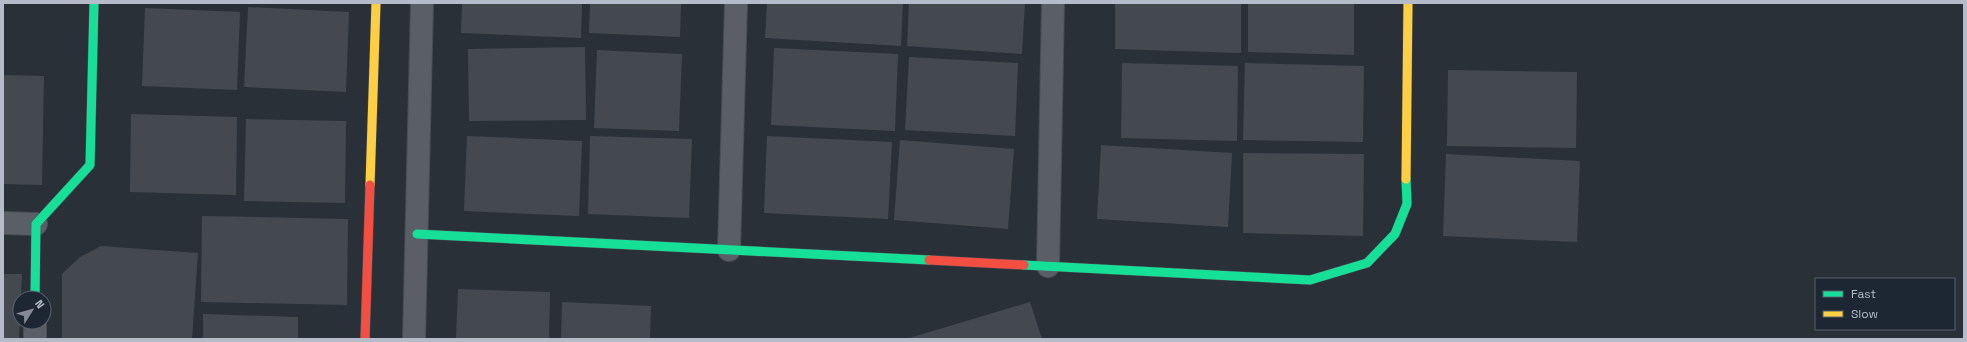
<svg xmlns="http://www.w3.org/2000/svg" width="1967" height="342" viewBox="0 0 1967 342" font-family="'Space Grotesk',sans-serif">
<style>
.building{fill:#444950}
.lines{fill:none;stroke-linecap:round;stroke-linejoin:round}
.street-casing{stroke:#484c53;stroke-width:24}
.fast-casing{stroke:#484c53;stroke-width:10}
.slow-casing{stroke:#484c53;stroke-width:10}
.jam-casing{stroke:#484c53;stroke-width:10}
.street{stroke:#5a5e66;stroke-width:22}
.fast{stroke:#16e098;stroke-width:9}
.slow{stroke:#ffcf43;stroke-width:9}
.jam{stroke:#f24e42;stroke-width:9}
</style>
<rect width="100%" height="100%" fill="#2a3038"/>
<g class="building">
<polygon points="462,3 582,3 581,38 461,33"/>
<polygon points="590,3 681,3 680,37 589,33"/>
<polygon points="767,3 903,3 901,46 765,38"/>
<polygon points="909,3 1025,3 1022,54 907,46"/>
<polygon points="1115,3 1241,3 1241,53 1115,49"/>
<polygon points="1248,3 1354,3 1354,55 1248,52"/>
<polygon points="248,7 349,12 346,92 244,87"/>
<polygon points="145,8 240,12 237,90 142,86"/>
<polygon points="585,47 586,120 469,121 468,49"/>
<polygon points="774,48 898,54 895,131 771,125"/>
<polygon points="597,50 682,54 679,131 594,128"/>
<polygon points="909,57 1018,63 1015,136 905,130"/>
<polygon points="1122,63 1238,66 1237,141 1121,138"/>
<polygon points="1245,63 1364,66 1363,142 1243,140"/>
<polygon points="1448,70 1577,72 1576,148 1447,146"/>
<polygon points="3,75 44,76 42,185 3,184"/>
<polygon points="131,114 237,117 236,195 130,192"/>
<polygon points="246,119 346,121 345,203 244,201"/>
<polygon points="467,136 582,141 579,216 464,211"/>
<polygon points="590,136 692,139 689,218 588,214"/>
<polygon points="767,136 892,142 888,219 764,213"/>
<polygon points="900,140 1014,149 1008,229 894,220"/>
<polygon points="1101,145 1232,153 1228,227 1097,219"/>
<polygon points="1243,153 1364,154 1363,236 1243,233"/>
<polygon points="1446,154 1580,161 1577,242 1443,236"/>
<polygon points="202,216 348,219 347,305 201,302"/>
<polygon points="101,246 198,253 192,339 62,339 62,274 80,257"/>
<polygon points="3,274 22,274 19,339 3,339"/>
<polygon points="458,289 550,292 549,339 456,339"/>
<polygon points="562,302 651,306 650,339 561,339"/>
<polygon points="1030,302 1042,339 906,339"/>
<polygon points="203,314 298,317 298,339 203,339"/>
</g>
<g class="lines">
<g class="street-casing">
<g id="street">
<polyline points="3,223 36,224"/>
<polyline points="729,250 736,3"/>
<polyline points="1048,266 1053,3"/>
<polyline points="35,339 35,322"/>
<polyline points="414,339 422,3"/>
</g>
</g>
<g class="fast-casing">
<g id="fast">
<polyline points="417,234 929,260"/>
<polyline points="1024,265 1310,280 1367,263 1395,234 1407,204 1406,179"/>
<polyline points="35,298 36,224 90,165 94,3"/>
</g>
</g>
<g class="slow-casing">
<g id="slow">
<polyline points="1406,179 1408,3"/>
<polyline points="370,185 376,3"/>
</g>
</g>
<g class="jam-casing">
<g id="jam">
<polyline points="929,260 1024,265"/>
<polyline points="365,339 370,185"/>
</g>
</g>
<use href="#street" class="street"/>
<use href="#fast" class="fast"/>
<use href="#slow" class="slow"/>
<use href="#jam" class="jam"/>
</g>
<rect width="1967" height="342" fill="none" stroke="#b4bcc9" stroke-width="8"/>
<rect x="1815" y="278" width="140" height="52" fill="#1d2633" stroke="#59626f"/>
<rect x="1823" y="291" width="20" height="6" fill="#16e098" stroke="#59626f"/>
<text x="1851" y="298" font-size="12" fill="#b4bcc9">Fast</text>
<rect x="1823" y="311" width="20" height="6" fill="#ffcf43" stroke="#59626f"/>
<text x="1851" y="318" font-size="12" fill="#b4bcc9">Slow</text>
<g transform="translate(32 310) rotate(53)"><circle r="19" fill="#1d2633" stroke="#59626f"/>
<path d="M0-3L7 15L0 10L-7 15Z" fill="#848b96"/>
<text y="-6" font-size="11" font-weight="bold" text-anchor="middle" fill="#b4bcc9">N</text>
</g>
</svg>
